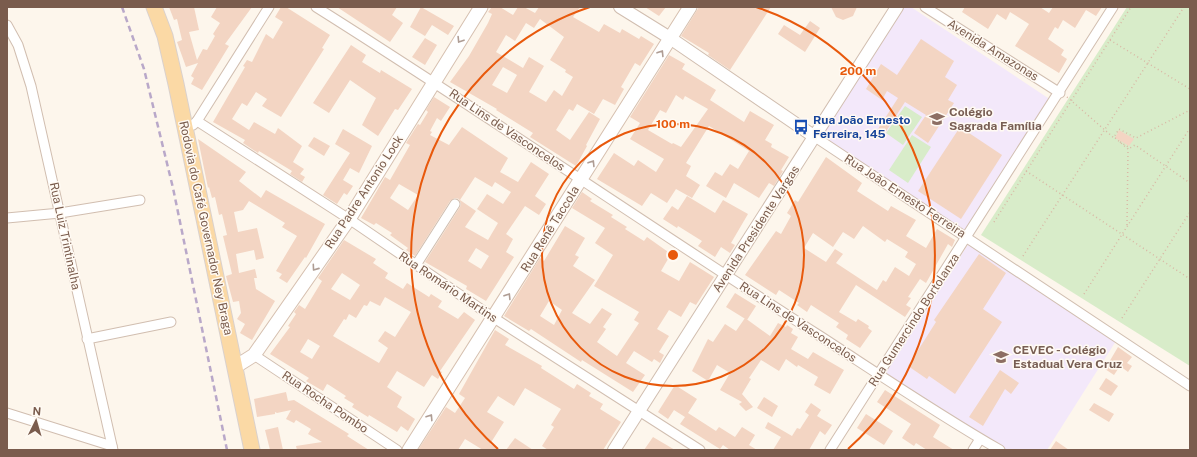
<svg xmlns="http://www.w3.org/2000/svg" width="1197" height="457" viewBox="0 0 1197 457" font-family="'Public Sans',sans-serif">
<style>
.education{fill:#f3e8fa}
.green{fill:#d8ecc9}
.building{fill:#f3d5c3;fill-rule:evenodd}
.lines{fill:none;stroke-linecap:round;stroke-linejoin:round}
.minor-casing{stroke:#d1beb0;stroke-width:11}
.tertiary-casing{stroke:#d1beb0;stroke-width:14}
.secondary-casing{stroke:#d6c0b0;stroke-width:15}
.primary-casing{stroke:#dad1cd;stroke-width:17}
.path{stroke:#d9b8a5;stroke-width:1.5;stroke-dasharray:1 3;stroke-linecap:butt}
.minor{stroke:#fff;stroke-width:9}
.tertiary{stroke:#fff;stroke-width:12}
.secondary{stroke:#fff;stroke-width:13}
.primary{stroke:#fbd9a5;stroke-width:15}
.rail{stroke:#b9a8c9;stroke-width:2.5;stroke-dasharray:6 4;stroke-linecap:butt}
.oneway{stroke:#af9d94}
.ring{fill:none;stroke:#e8590c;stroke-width:2}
.labels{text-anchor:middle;stroke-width:3;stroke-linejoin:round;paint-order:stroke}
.street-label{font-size:12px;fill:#7a5c4d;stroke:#fffaf3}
.education-label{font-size:12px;font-weight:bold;fill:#785e54;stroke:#fffaf3;text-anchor:start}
.transit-label{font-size:12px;font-weight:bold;fill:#164399;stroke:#fffaf3;text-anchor:start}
.centre{fill:#e8590c;stroke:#fffaf3;stroke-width:2}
.ring-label{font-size:12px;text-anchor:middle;font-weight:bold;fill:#e8590c;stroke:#fffaf3;stroke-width:3;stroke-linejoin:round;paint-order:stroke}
</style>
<rect width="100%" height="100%" fill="#fdf6ec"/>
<g class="education">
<polygon points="902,7 911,7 1054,102 967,233 820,136"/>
<polygon points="969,243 1116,341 1047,450 1007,450 885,373"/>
</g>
<g class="green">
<polygon points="1127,7 1190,7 1190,366 981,235"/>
<polygon points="905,106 922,117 903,145 886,133"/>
<polygon points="912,135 931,147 908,183 889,170"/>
</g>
<g class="building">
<polygon points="169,7 194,7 199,30 189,32 197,60 203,49 207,50 215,36 213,34 220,23 211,17 217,7 252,7 225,44 229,46 202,90 191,84 194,78 191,76 198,63 186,67 177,42 182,40 177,19 174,20"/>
<polygon points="281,7 286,7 330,35 322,48 324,49 281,117 262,106 267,99 256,92 247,106 242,103 232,119 249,130 254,122 275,134 278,128 302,146 293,162 304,169 300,174 305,177 302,182 290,174 292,171 259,151 258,153 243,143 245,140 213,122 245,67 243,66 247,60 252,62 266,34 273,39 283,22 275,17"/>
<polygon points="337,7 397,7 392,15 403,23 390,42"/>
<polygon points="421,7 454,26 448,35 432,25 425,36 410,27"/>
<path d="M492,7H500L513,15L518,7H524L535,13L539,7H580L573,17L599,32L604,24L620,33L622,29L639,39L641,36L654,44L640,66L635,63L621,87L624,89L615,105L603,99L594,114L577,104L573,111L569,109L556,130L570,140L589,112L600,119L586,145L587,146L576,166L530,137L533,133L496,110L497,109L450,82L469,56L488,23L492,14L488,12ZM540,19L564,37L550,60L566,70L565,72L573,77L562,96L554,90L546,102L529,92L544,66L529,57L523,68L496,52L506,35L515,41L526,23L534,28ZM503,67L517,75L507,93L492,85Z"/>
<polygon points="645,7 666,7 659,16"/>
<polygon points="699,7 771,7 730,70 708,55 709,53 681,36"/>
<polygon points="831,7 857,7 853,16 843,20 836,17"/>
<polygon points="965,7 1040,7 1049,13 1053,7 1102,7 1096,16 1086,10 1075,28 1063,20 1058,29 1055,27 1048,39 1064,50 1061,55 1067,59 1059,73 1015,46 1029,24 1010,12 1006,20 997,14 988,29 962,12"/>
<polygon points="810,21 820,28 805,52 778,34 784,25 800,35"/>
<polygon points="425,38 437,45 425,65 412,57"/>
<polygon points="921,39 954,61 945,77 957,85 948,100 954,103 928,143 914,133 926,115 905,102 883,136 876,132 898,98 887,91 882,100 866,89 881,64 897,75"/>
<polygon points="351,45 366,55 362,62 380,73 381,70 412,89 398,110 395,109 378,136 362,125 376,98 350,80 329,113 313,103"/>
<path d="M669,55L685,64L682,69L716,90L710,100L744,122L750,111L774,125L765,140L772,144L771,147L789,157L781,170L783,171L774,186L769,183L759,198L734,183L726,198L706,186L715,172L722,176L730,164L738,169L749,151L709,126L686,163L691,166L686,176L700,185L692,198L676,189L667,203L651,193L642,206L597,179L614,153L634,166L638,160L656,172L664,159L630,139L640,123L630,117ZM676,95L683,100L685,96L708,109L681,147L673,143L672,144L648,130L660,110L666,113Z"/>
<path d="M434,97L450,107L441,121L437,118L430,131L432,132L430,135L449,145L462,127L508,158L500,172L518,182L531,162L549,174L535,196L546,204L539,215L525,206L506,234L513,239L506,252L514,257L486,301L466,289L467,286L425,262L460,207L461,204L459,199L455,198L450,201L415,256L406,250L408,248L390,235L392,233L376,223L374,225L361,218L385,177L390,180L410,145L406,143L418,124L420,125L428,112L426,110ZM475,177L492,187L495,182L511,192L503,204L487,194L477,209L498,223L488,240L465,227L476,211L460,200ZM399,184L418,195L408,210L390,198ZM476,248L489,256L481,269L468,261Z"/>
<polygon points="960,127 1002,155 961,219 918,191"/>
<polygon points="343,129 372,146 359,173 350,168 343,180 353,186 347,195 344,193 337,204 323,195 350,153 335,144"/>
<polygon points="1119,130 1134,139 1129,146 1115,138"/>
<polygon points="314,137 330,146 324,156 308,146"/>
<polygon points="198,139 246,172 239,181 261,198 266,190 325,224 306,258 305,257 287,283 279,278 282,274 276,271 297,236 282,227 285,223 249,201 243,210 234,212 238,232 257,228 264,258 256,260 254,250 236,254 239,273 255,269 257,278 254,278 256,289 275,301 252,340 240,333 245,324 237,319 241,313 239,301 233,302 226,276 232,274 223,236 227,235 222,214 219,215 215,197 212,198 209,187 208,188"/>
<path d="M826,157L862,183L857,191L888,211L891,206L916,220L906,236L926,248L937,229L955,240L952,247L948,244L926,283L920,279L908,297L911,298L906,305L911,308L905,317L856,285L839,312L856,322L858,319L869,326L868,328L872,331L860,348L846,339L848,335L836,327L839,323L811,305L807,312L797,305L799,303L779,290L776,295L745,275L776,231L781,234L791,216L787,213L795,200L798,202ZM863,226L885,242L887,239L908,252L905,257L916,264L909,276L895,267L886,282L883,280L877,290L836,263L843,254L835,249L826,262L804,248L813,233L833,247L843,232L854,239Z"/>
<path d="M582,192L592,199L590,201L613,215L611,217L627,227L625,229L644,241L647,237L671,254L661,271L679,281L690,262L714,277L696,305L690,302L681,317L669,310L657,329L669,336L659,352L664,355L660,363L654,359L652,362L634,351L626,363L645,375L633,392L582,360L581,362L531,329L529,331L504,316L540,258L544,261L565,226L585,238L575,255L579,257L573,266L595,280L572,313L590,324L602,308L612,314L603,327L606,329L597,342L617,356L639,323L634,320L639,312L594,286L613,255L595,243L605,228L572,208ZM549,301L562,310L554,325L540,316Z"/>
<polygon points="687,196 715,213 723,200 748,214 731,243 735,245 730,253 721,247 715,257 698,246 702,241 678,226 677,228 663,219 672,206 678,210"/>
<path d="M344,240L376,259L373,263L388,273L385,278L403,289L407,283L429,297L431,294L442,301L438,307L458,319L464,312L475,320L440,371L442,372L438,379L432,375L424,387L397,371L387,387L402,397L397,407L415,419L408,431L401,426L397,432L369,415L368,417L352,407L354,404L344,398L346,396L329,385L327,384L323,391L306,381L309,378L270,354L290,327L288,326L296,314L294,312L299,305L305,309L322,281L318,278ZM342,273L360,285L350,300L331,289ZM385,297L411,312L395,337L385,331L378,341L388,348L379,363L333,336L344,319L346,320L349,314L356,318L364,305L367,306L370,301L380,306ZM308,339L320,346L312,359L300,352Z"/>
<polygon points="979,254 1006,273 983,309 1002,322 955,394 929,376 927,379 908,366 936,322 934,320"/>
<polygon points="735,293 756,306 747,320 726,307"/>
<polygon points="745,318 770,336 778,323 786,327 787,325 793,329 791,333 798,337 791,349 808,359 813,352 844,370 830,394 814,385 818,377 798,365 797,367 786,359 779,371 761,360 749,378 751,379 742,394 753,407 746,411 739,404 742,402 720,390 730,373 717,365 708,381 692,371 708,339 713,342 725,324 736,331"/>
<polygon points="495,330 509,339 505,345 542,366 541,368 574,389 577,384 591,393 589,396 603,404 600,409 621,422 603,450 548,450 542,446 554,427 551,425 561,409 525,388 514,406 498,396 487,412 504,422 490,444 500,450 483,450 465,439 458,450 418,450 446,407 455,413 465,398 459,394"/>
<polygon points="1118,347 1132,357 1127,363 1132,366 1128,372 1120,366 1114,375 1105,369"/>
<polygon points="1000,370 1019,383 1011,394 1005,389 983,426 969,417"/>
<polygon points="1106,378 1118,386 1111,396 1099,389"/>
<polygon points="675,385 697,399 688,413 716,431 719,427 735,437 742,427 755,435 749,445 757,450 730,450 723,445 720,449 680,424 685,417 674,410 668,419 658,412"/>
<polygon points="885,390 940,425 933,437 954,450 927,450 916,443 914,446 902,438 911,424 877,402"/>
<polygon points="286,392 288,401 294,400 349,434 347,436 369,450 297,450 296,446 322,442 308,434 311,429 296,420 294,423 286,419 291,410 277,413 275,412 275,414 257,417 254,399"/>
<polygon points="764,397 778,406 772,417 757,408"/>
<polygon points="811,403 821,410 817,416 832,425 825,435 820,431 809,450 773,450 781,437 765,428 768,422 792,436 797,428 800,429 809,415 805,412"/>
<polygon points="1094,403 1114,414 1109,422 1089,410"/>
<polygon points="866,414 893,431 884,445 857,428"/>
<polygon points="278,427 283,450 270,450 265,430"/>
<polygon points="653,437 675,450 644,450"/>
<polygon points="515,438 533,450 506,450"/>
<polygon points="1056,441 1069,450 1050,450"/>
</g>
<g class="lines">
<g class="minor-casing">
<g id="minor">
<path d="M316,7C486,114 651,228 820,336C880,375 939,415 1000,450"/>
<polyline points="925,7 1060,93"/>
<polyline points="7,25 18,45 31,86 113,450"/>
<polyline points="197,121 349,219 494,318 700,450"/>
<polyline points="193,125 197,121 269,7"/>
<polyline points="815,137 1190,386"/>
<polyline points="7,218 60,213 140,200"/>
<polyline points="416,265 455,204"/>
<polyline points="87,339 171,322"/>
<polyline points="254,355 397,450"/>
<polyline points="7,413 112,446"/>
<polyline points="830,450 1113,7"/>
<polyline points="973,450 980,439"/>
</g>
</g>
<g class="tertiary-casing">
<g id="tertiary">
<polyline points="620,7 670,38 815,137"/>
<polyline points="614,450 897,7"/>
</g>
</g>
<g class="secondary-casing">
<g id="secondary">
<polyline points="235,367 254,355 349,219 481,7"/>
<polyline points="409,450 690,7"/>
</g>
</g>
<g class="primary-casing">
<polyline id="primary" points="154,7 165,36 176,84 252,450"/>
</g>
<g class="path">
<polyline points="1110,40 1190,89"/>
<polyline points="1067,97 1114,138"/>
<polyline points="1120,142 1130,148 1135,145 1190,183"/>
<polyline points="1026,171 1190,279"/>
<polyline points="994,222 1131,7"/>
<polyline points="1127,225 1128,149 1114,137 1119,129 1136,138 1190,110"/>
<polyline points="1023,256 1184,7"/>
<polyline points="1084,294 1190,128"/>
<polyline points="1122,318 1190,212"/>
</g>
<use href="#minor" class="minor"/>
<use href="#tertiary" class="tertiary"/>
<use href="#secondary" class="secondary"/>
<use href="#primary" class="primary"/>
<polyline class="rail" points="122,7 144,69 173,188 227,450"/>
</g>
<defs><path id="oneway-chevron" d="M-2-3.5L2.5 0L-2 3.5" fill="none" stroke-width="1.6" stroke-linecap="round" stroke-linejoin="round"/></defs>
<g class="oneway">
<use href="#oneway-chevron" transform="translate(460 40) rotate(122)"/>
<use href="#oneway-chevron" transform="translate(661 53) rotate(-58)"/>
<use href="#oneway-chevron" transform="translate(592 163) rotate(-58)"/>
<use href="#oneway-chevron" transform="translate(315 268) rotate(125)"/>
<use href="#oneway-chevron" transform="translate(508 296) rotate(-58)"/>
<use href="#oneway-chevron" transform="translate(430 417) rotate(-57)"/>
</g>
<g class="ring">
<circle cx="673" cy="255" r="131"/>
<path d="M498 449A261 261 0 0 1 590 7M756 7A261 261 0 0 1 848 449"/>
</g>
<defs>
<g id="school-bare" transform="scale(1.2)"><path d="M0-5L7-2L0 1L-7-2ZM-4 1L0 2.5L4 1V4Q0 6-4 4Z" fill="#8d6e63" stroke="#fffaf3" stroke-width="2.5" paint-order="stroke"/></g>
<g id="bus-bare" transform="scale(1.2)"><path d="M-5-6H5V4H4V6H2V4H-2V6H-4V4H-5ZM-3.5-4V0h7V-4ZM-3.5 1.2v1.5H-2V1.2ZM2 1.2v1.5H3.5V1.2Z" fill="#1a4fb4" stroke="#fffaf3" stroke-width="2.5" paint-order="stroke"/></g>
</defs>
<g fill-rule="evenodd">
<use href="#school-bare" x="937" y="119"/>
<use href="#bus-bare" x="801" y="127"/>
<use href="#school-bare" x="1001" y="357"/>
</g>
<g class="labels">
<g class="street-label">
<text transform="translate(993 50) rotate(32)" y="4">Avenida Amazonas</text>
<text transform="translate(507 130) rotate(34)" y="4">Rua Lins de Vasconcelos</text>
<text transform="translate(364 192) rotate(-57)" y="4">Rua Padre Antonio Lock</text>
<text transform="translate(905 196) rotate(33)" y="4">Rua João Ernesto Ferreira</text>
<text transform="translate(206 228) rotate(78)" y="4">Rodovia do Café Governador Ney Braga</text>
<text transform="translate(550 229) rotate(-58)" y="4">Rua Renê Taccola</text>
<text transform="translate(756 229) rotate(-57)" y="4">Avenida Presidente Vargas</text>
<text transform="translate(65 236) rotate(78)" y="4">Rua Luiz Trintinalha</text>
<text transform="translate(448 287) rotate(34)" y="4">Rua Romário Martins</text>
<text transform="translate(914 320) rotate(-57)" y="4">Rua Gumercindo Bortolanza</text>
<text transform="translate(798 322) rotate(33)" y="4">Rua Lins de Vasconcelos</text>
<text transform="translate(325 402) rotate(34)" y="4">Rua Rocha Pombo</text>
</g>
<g class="education-label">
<text x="949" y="116">Colégio<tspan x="949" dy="14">Sagrada Família</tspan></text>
<text x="1013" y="354">CEVEC - Colégio<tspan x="1013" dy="14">Estadual Vera Cruz</tspan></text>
</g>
<g class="transit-label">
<text x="813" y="124">Rua João Ernesto<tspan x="813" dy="14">Ferreira, 145</tspan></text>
</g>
</g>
<circle cx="673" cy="255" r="6" class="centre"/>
<g class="ring-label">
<text x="858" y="75">200 m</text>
<text x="673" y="128">100 m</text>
</g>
<rect width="1197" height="457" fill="none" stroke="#7a5c4d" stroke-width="16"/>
<g transform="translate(36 421) rotate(5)" stroke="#fffaf3" stroke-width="3" paint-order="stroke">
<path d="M0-3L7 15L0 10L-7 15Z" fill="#7a5c4d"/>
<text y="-6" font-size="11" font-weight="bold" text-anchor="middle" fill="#7a5c4d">N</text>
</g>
</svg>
